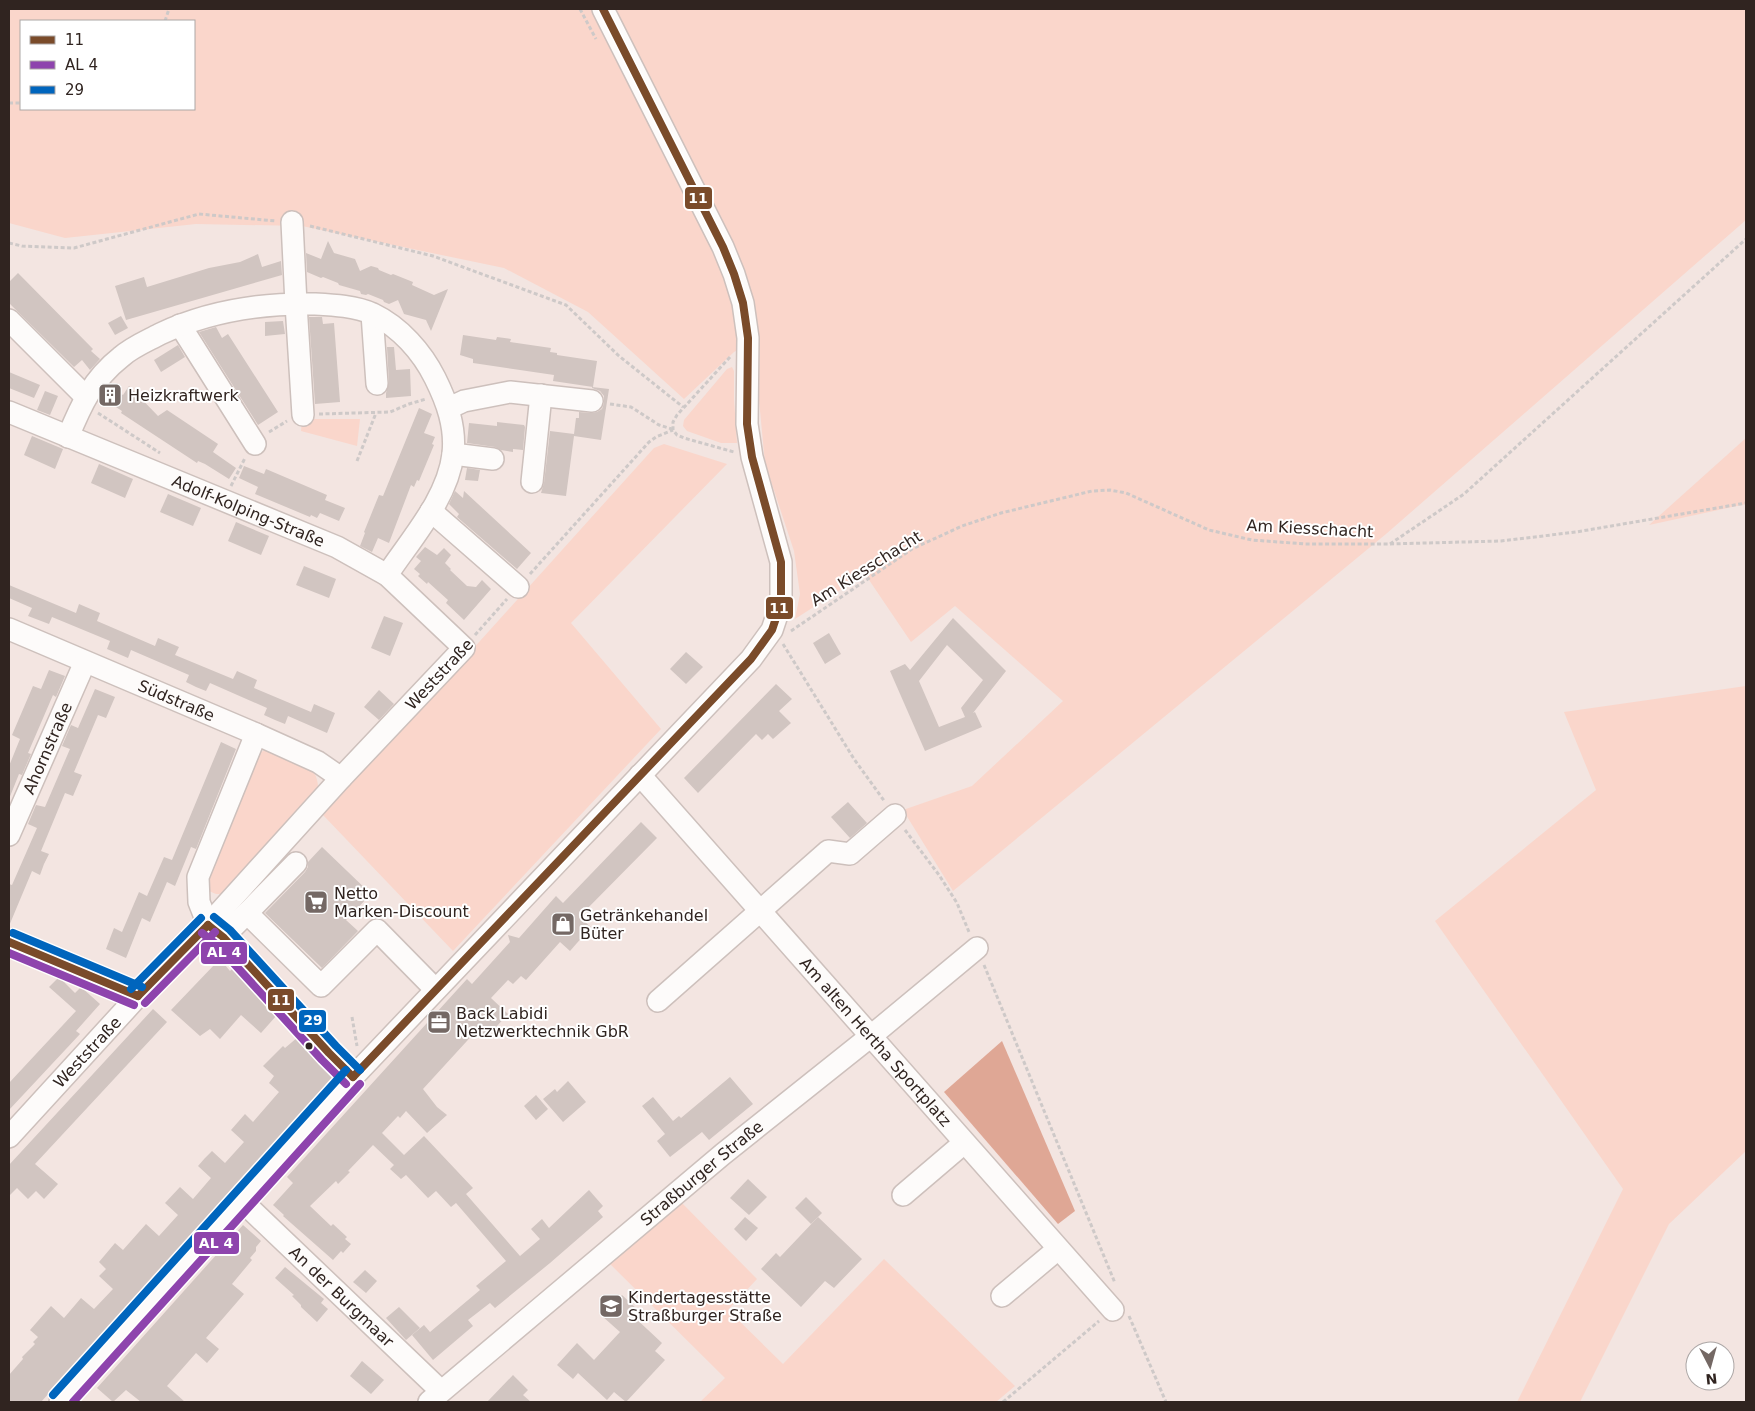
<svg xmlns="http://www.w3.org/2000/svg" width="1755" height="1411" viewBox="0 0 1755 1411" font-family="'DejaVu Sans',sans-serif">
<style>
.green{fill:#fad6cb;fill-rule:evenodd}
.water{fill:#dfa795}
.building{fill:#d1c5c1;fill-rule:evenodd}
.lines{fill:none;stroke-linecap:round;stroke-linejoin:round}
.minor-casing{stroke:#cdc0bc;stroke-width:24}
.path{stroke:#cec9c8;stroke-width:3;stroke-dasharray:4 2.5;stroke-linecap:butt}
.minor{stroke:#fdfbfa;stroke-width:21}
.bus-1-casing{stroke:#fff;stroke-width:11}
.bus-2-casing{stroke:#fff;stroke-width:11}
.bus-3-casing{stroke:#fff;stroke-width:11}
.bus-1{stroke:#7a4b2a;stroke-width:8}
.bus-2{stroke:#8e44ad;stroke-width:8}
.bus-3{stroke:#0065bd;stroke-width:8}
.bus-dot{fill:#302420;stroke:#fff;stroke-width:2}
.labels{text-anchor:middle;stroke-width:4;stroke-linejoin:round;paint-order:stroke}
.poi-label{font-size:16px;fill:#302420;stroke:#fff;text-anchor:start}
.street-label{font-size:16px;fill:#302420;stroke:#fff}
.line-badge{stroke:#fff;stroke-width:2}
.badge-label{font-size:14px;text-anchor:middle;font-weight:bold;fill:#fff}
</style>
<rect width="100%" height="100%" fill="#f3e5e1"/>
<g class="green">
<path d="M9,9H1746V220L1386,534L953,891L903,810L972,786L1063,701L955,606L911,642L865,574L795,619L800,594L794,551L765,463L759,400L760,337L734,352L684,399L588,312L504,268L302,226L196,224L65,238L9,223ZM21,21H194V109H21Z"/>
<polygon points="732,367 734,371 734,399 737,443 721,443 687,431 683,426 684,420 727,369"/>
<polygon points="302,419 360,419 357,446 301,431"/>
<polygon points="1746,438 1746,504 1649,525"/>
<polygon points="664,444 727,464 571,623 661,729 453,951 323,815 654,448"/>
<polygon points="1746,686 1746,1151 1669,1224 1580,1402 1517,1402 1623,1189 1435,921 1596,790 1564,712"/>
<path d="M266,749C279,755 306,763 314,773C317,777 318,783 318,788L224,894H216L209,891L203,877L260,753Z"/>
<polygon points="678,1199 757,1279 728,1310 783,1364 884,1259 1015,1386 996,1402 700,1402 725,1378 606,1260"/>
</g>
<polygon class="water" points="1002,1041 1075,1211 1058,1224 944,1092"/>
<g class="building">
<polygon points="328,241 334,253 355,259 360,271 371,266 378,268 379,270 391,275 393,274 413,282 412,285 434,295 448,289 431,331 426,320 404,314 398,300 389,304 384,302 383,300 368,294 366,295 361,294 360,291 339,285 338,283 323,277 321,278 307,272 306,253 321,259"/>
<polygon points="258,254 262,267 281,261 282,275 126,320 115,286 144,277 147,287 209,268 240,262"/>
<polygon points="18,273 93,349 91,351 100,359 90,370 82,360 74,367 9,303 9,282"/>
<polygon points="121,316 128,328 115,335 108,323"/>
<polygon points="309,317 322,317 323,324 334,323 340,402 315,404"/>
<polygon points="283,321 285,334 265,336 265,322"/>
<polygon points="216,327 222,338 228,334 278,412 258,425 199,332"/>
<polygon points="463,335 496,340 497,337 511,339 510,342 551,348 550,352 557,353 557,355 597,361 593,387 553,381 554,375 473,363 473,359 460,355"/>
<polygon points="178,345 185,357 161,372 154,360"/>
<polygon points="387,347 394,347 396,370 410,369 411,396 386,398 386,393 389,383"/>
<polygon points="9,372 40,385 34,398 9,388"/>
<polygon points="109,386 123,395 129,386 158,416 167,410 218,444 213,452 236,468 229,479 205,464 198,461 197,463 121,413 122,411 101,397"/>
<polygon points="592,387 609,389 601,440 574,436 566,496 541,493 544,483 550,431 574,434 576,418 579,418 579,412 591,413 597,412 602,409 604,403 604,396 600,391 592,388"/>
<polygon points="45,391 58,396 50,415 37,410"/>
<polygon points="419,408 432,414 424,433 435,437 432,444 434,445 419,481 417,480 414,487 411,485 389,543 378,538 372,552 360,546 365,533 364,532 379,495 383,496"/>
<polygon points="497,422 524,425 525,427 523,450 513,449 513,452 501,450 495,447 467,443 469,423 497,426"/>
<polygon points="32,436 63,449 55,469 24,455"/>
<polygon points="99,464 133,479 125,498 91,483"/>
<polygon points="244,466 264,474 266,469 327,495 325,500 345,508 339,521 320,513 317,518 311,515 310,517 255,494 258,487 239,478"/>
<polygon points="467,468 480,470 478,481 465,480"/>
<polygon points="455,491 463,498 464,491 531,553 517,569 457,517 459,514 449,504"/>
<polygon points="168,494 201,508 193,526 160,512"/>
<polygon points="236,522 269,536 261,555 228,541"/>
<polygon points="425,547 437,555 444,548 451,555 445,563 451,569 450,570 467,586 476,587 482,580 491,589 464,620 446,603 448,600 428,582 427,584 418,576 420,574 414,569 421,561 416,557"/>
<polygon points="304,566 336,579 329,598 296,585"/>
<polygon points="9,585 76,613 79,604 100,613 97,621 155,646 158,638 179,647 175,655 233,679 237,671 257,680 254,688 311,712 314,704 335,713 327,733 288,716 285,724 275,720 264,715 267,708 210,683 206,691 196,687 186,682 189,675 131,650 128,658 107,649 110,641 52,617 49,624 28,616 32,608 9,598"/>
<polygon points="384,616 403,623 390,656 371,648"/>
<path d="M953,618L1006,671L973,713L975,712L982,727L925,751L890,671L905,664L910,670ZM947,645L983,680L961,708L965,717L939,727L919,681Z"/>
<polygon points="829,633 841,654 825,664 813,643"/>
<polygon points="686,652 703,667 686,684 670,669"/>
<polygon points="49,670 65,676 56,697 53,695 28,753 31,754 22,775 19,774 9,799 9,766 20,739 12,735 33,686 41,689"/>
<polygon points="776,684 792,699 779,711 791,723 773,739 768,734 762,740 756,734 698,793 684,778"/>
<polygon points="95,689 115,697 106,718 98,715 74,772 82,775 73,796 65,793 41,851 49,854 44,864 40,875 32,871 9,926 9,884 12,885 37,828 28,824 36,805 45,807 70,749 62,746 71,725 78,728"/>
<polygon points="379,690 394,704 379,720 364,707"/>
<polygon points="221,742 236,749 196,849 191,847 175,886 167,882 150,922 142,918 126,958 106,949 114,928 122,932 139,892 147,896 164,857 172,860"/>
<polygon points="848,802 867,823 850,838 831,817"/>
<polygon points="641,822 657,838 579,917 591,927 570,951 560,942 526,980 521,976 513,984 508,980 491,998 508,1014 486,1038 477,1030 423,1089 437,1107 447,1115 427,1133 406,1111 400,1118 398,1116 382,1133 404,1155 424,1136 473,1188 466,1194 520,1256 540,1239 531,1229 542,1219 549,1228 589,1190 603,1206 598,1211 603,1217 550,1263 495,1308 490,1303 468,1320 473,1326 433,1360 412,1335 424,1325 430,1332 480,1290 476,1286 506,1261 456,1203 451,1207 436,1191 428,1198 406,1175 401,1179 390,1169 394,1165 373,1145 348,1171 350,1172 338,1184 336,1181 310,1206 331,1226 333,1224 347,1237 345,1239 351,1244 343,1253 341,1251 333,1260 283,1216 284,1215 273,1205 293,1183 287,1177 467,979 472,984 510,942 508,935 519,938 556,896 563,903"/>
<polygon points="322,847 371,894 346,920 358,931 322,968 265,913 305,872 308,867 308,862"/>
<polygon points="215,964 225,965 230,971 234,967 277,1015 261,1033 241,1015 220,1039 210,1029 200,1036 171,1010"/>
<polygon points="59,977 75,993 81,987 100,1004 76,1031 80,1034 9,1110 9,1083 76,1011 49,987"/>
<polygon points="153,1009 167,1022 35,1164 58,1184 44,1199 36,1191 28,1199 17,1188 9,1196 9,1165"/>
<polygon points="298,1037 312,1053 310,1054 334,1076 332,1081 41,1402 9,1402 9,1375 23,1359 22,1357 35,1344 33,1342 38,1337 30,1330 51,1306 64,1318 81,1298 94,1309 113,1289 99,1276 106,1269 99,1262 115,1243 123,1250 146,1224 159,1236 178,1215 165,1203 180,1187 193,1199 211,1178 198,1166 205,1158 212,1151 225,1163 244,1142 231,1130 245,1114 253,1122 279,1092 269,1083 274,1076 263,1066 283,1046 285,1048"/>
<polygon points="730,1077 753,1104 709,1140 702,1132 670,1157 657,1141 665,1134 642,1106 653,1097 673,1121 679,1116 681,1118"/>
<polygon points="568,1081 586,1102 563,1122 543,1099 555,1089 557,1092"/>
<polygon points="536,1095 548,1109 536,1120 524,1106"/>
<polygon points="748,1179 767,1197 749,1215 730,1198"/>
<polygon points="806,1197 822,1213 811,1224 795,1208"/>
<polygon points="745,1217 758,1228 746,1241 734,1229"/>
<polygon points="818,1217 862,1259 834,1288 825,1281 801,1307 761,1269 776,1253 780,1257"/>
<polygon points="243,1225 261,1241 256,1247 256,1251 250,1258 252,1260 232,1284 244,1294 206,1338 219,1349 207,1363 196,1353 167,1386 185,1402 141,1402 126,1390 113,1402 97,1388"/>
<polygon points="285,1267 324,1299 321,1303 328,1309 317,1322 301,1307 301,1305 292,1296 294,1295 275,1278"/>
<polygon points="365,1270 377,1281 366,1293 353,1282"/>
<polygon points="622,1295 638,1310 632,1315 662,1343 655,1351 665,1360 626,1402 614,1392 607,1400 578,1373 573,1379 557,1365 577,1343 594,1360 620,1332 602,1316"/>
<polygon points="399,1307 420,1328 406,1340 386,1318"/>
<polygon points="362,1361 384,1380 371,1394 350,1376"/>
<polygon points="513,1375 528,1390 523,1395 531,1402 487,1402"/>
</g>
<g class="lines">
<g class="minor-casing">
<g id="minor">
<polyline points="292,222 296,304 303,415"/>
<polyline points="372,314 377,384"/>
<polyline points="9,320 86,397"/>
<polyline points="180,325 255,444"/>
<polyline points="449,408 464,401 510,392 592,401"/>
<path id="s1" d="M9,412L337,547L387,575L464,648L341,778L208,925L138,996L9,1137"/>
<path d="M68,437C81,405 93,379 121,357C132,347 147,341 160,334C209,311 260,303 314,304C333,305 355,306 373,314C400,327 422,352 435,378C447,402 456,427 453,454C448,498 411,539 387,575"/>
<polyline points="453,454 493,459"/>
<polyline points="532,482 541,395"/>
<polyline points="431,511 518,587"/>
<path id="s2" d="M9,629L256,734L318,762L341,778"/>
<polyline points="256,734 198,877 199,902 208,925 223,937 329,1053 353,1077"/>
<path id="s3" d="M640,775L1113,1310"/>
<path id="s4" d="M9,835L85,662"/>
<polyline points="247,913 296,863"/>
<polyline points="223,937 247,913 321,986 377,930 435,989"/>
<polyline points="9,942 138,996"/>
<polyline points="658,1001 828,851 850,854 895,815"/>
<polyline points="903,1195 964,1143"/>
<path id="s5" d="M242,1201L441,1391"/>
<polyline points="1002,1296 1058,1249"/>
<polyline points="60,1402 353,1077 751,659 772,630 781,603 781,562 752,457 747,424 748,338 743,303 734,274 723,247 603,9"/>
<path id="s6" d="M429,1402L723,1154L871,1036L977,948"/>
</g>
</g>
<g class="path">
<polyline points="580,9 596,39"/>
<polyline points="165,21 169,9"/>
<polyline points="9,103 21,103"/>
<polyline points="310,226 433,256 566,305 619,356 683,407"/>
<polyline points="9,243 22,246 74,248 199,214 276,221"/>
<polyline points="730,357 677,415 673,422 673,430 677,435 684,438 734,452"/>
<polyline points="610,404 631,407 659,425 672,429"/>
<polyline points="98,413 160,453"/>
<polyline points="319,414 390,412 409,404 426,399"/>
<polyline points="269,432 287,421"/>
<polyline points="357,461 376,413"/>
<polyline points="231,486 245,458"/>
<polyline points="1390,544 1464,494 1746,239"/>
<polyline points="530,574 649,442 656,437 673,430"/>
<polyline points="791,631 912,549 962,526 1001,513 1092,491 1110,490 1126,493 1209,530 1252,540 1305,544 1389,544 1501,541 1576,532 1746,503"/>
<polyline points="475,635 507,599"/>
<polyline points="783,644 854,759 885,802"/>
<polyline points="905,830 939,875 957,903 969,932"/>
<polyline points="984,965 1115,1283"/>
<polyline points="352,1017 357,1046"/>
<polyline points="1129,1316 1166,1402"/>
<polyline points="1003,1402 1099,1321"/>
</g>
<use href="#minor" class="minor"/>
<g class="bus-1-casing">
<g id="bus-1">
<polyline points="208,925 223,937 329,1053 353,1077"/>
<polyline points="9,942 138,996"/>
<polyline points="138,996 208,925"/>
<polyline points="353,1077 751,659 772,630 781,603 781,562 752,457 747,424 748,338 743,303 734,274 723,247 603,9"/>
</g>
</g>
<g class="bus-2-casing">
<g id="bus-2">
<polyline points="202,933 216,944 322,1060 346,1084"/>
<polyline points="9,953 134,1005"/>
<polyline points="145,1003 215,932"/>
<polyline points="73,1402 360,1084"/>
</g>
</g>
<g class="bus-3-casing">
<g id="bus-3">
<polyline points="214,917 230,930 336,1046 360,1070"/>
<polyline points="13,933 142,987"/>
<polyline points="131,989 201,918"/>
<polyline points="53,1395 346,1070"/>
</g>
</g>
<use href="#bus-1" class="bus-1"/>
<use href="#bus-2" class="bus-2"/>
<use href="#bus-3" class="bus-3"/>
</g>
<defs>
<g id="building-square" transform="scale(1.25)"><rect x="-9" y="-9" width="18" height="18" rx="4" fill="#746864" stroke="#fff"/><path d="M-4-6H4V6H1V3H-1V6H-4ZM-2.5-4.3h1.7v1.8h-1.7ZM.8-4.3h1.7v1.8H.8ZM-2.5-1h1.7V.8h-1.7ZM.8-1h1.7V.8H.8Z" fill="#fff"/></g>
<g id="supermarket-square" transform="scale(1.25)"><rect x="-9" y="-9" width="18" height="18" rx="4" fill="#746864" stroke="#fff"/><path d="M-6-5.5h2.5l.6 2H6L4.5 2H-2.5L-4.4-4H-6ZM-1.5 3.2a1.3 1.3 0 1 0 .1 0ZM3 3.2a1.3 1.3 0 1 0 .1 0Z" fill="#fff"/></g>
<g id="shop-square" transform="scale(1.25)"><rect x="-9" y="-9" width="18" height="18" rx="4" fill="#746864" stroke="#fff"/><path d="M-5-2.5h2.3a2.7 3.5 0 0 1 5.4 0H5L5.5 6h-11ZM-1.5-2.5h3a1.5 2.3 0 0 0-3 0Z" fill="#fff"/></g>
<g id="office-square" transform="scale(1.25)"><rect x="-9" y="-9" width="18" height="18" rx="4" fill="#746864" stroke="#fff"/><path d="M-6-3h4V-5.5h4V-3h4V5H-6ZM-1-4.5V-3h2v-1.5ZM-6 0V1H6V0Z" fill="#fff"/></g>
<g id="school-square" transform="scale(1.25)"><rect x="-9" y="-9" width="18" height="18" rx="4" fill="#746864" stroke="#fff"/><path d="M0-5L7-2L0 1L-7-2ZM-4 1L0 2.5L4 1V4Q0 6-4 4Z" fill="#fff"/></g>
</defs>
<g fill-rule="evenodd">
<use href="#building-square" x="110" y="395"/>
<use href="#supermarket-square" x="316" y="902"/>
<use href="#shop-square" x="563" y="924"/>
<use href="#office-square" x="439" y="1022"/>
<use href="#school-square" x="611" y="1306"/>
</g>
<circle class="bus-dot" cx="309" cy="1046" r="4.5"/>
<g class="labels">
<g class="poi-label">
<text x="128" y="401">Heizkraftwerk</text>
<text x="334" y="899">Netto<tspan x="334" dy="18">Marken-Discount</tspan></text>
<text x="580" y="921">Getränkehandel<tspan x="580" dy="18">Büter</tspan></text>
<text x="456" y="1019">Back Labidi<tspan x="456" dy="18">Netzwerktechnik GbR</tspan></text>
<text x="628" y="1303">Kindertagesstätte<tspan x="628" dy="18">Straßburger Straße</tspan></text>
</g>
<g class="street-label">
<text dy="6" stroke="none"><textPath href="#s1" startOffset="259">Adolf-Kolping-Straße</textPath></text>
<text transform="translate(1310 528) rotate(3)" y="6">Am Kiesschacht</text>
<text transform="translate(866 568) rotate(-32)" y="6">Am Kiesschacht</text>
<text transform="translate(439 674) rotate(-47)" y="6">Weststraße</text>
<text dy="6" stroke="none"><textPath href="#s2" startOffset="182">Südstraße</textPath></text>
<text dy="6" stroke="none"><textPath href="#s4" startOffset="95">Ahornstraße</textPath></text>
<text dy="6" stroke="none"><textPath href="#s3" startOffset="356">Am alten Hertha Sportplatz</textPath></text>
<text transform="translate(87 1052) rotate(-47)" y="6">Weststraße</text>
<text dy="6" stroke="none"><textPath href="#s6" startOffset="356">Straßburger Straße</textPath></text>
<text dy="6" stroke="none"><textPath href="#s5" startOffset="138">An der Burgmaar</textPath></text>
</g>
</g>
<g class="line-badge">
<rect x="684" y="186" width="29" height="24" rx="5" fill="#7a4b2a"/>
<rect x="765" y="596" width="29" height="24" rx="5" fill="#7a4b2a"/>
<rect x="200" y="941" width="48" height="24" rx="5" fill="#8e44ad"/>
<rect x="267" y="988" width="28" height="24" rx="5" fill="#7a4b2a"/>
<rect x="298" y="1009" width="29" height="24" rx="5" fill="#0065bd"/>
<rect x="193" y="1231" width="47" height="24" rx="5" fill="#8e44ad"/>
</g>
<g class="badge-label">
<text x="698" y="203">11</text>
<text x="779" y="613">11</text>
<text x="224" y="957">AL 4</text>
<text x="281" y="1005">11</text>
<text x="313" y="1025">29</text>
<text x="216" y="1248">AL 4</text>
</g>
<rect width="1755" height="1411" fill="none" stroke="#302420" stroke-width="20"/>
<rect x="20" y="20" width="175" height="90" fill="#ffffff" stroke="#aca7a6"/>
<rect x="30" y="36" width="25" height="8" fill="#7a4b2a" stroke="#aca7a6"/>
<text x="65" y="45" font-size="15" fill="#302420">11</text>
<rect x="30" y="61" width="25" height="8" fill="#8e44ad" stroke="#aca7a6"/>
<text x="65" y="70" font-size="15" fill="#302420">AL 4</text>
<rect x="30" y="86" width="25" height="8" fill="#0065bd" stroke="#aca7a6"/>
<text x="65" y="95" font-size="15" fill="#302420">29</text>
<g transform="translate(1710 1366) rotate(174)"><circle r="24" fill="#ffffff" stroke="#aca7a6"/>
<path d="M0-4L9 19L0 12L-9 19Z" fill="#746864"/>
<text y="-8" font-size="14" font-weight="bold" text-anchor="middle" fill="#302420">N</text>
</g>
</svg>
